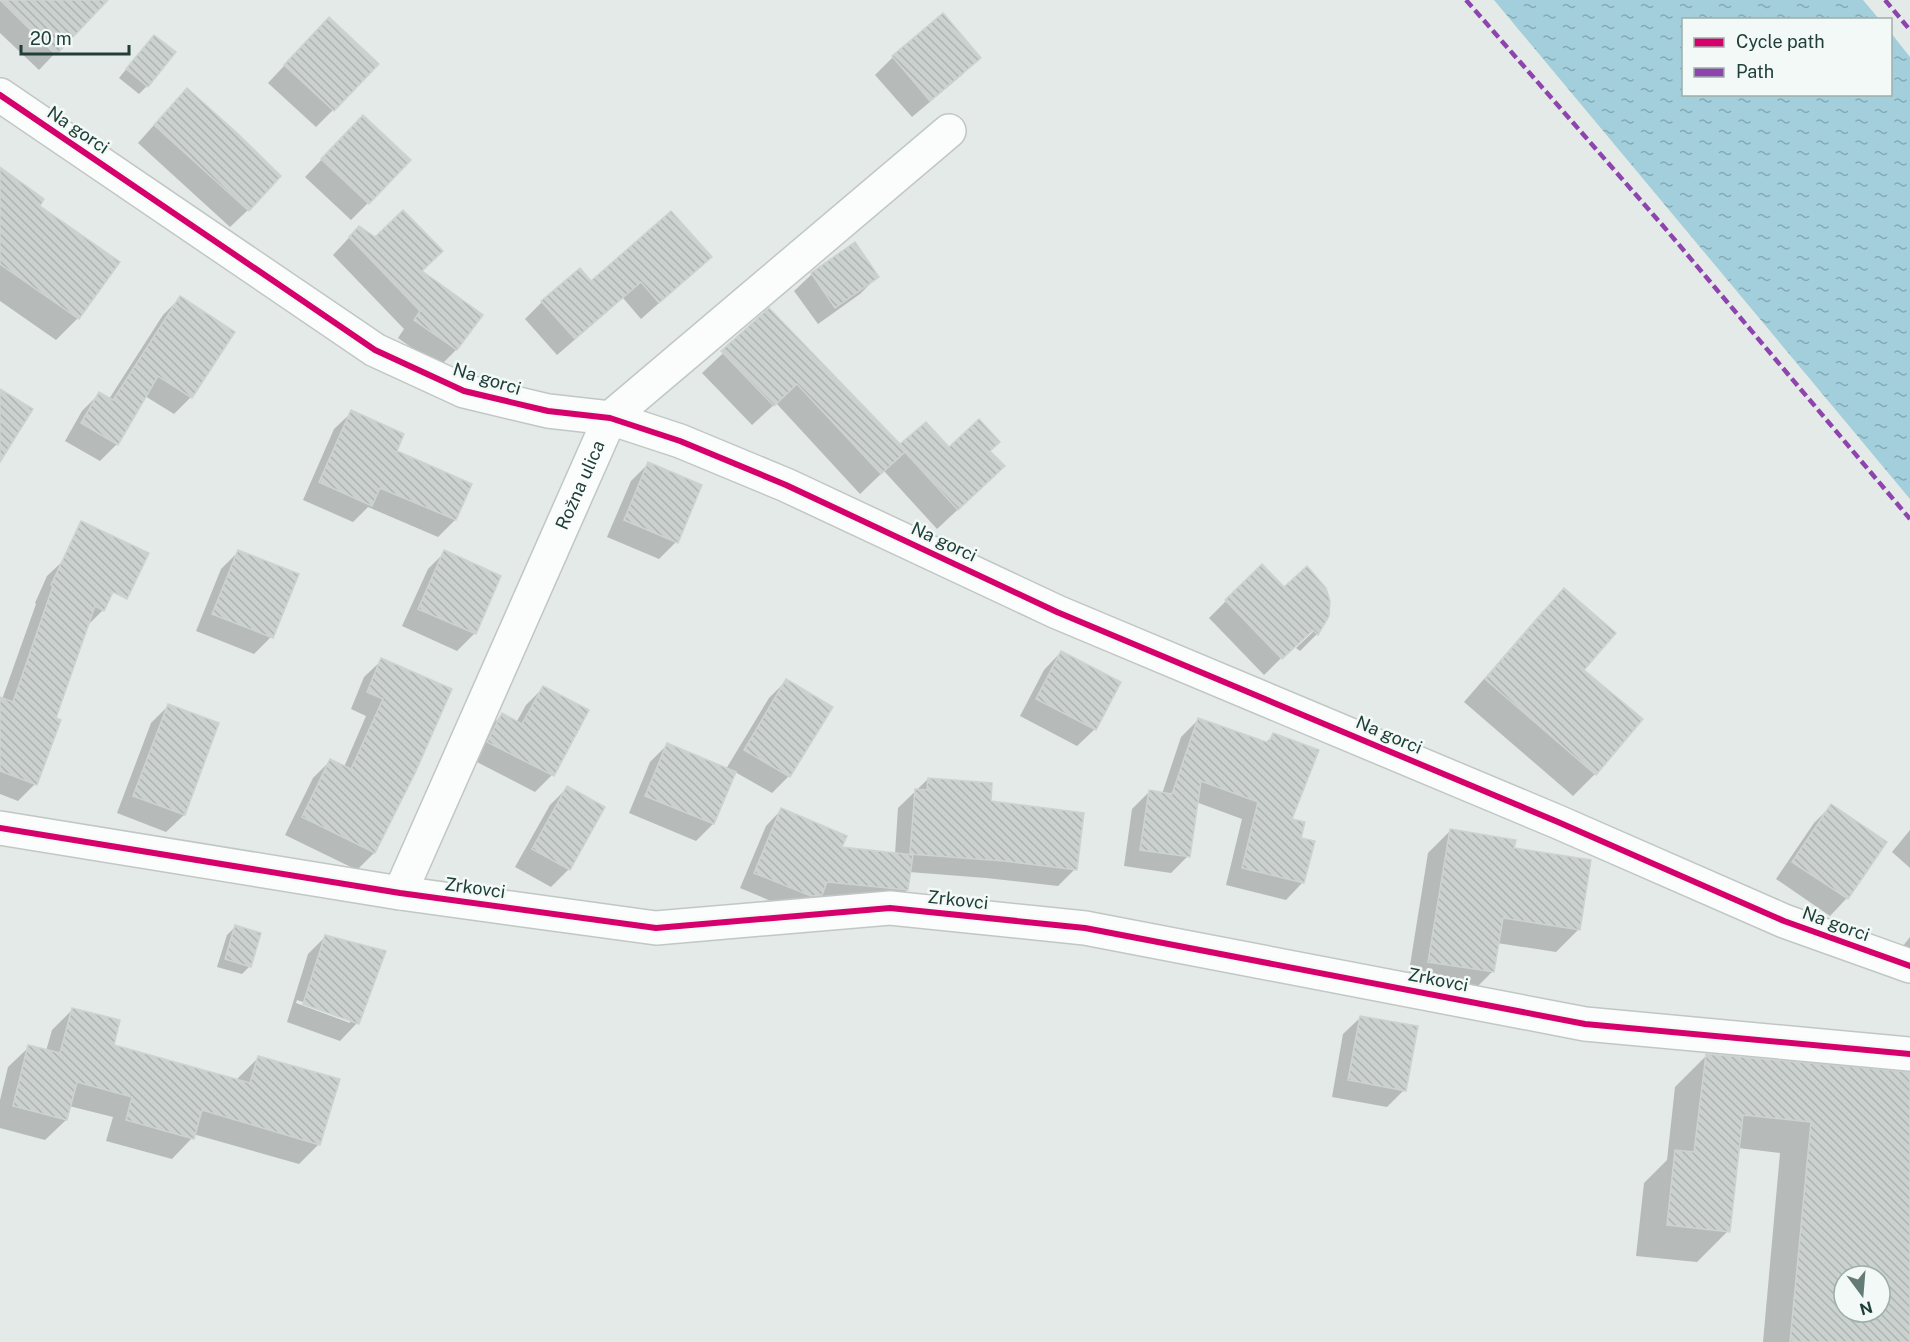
<svg xmlns="http://www.w3.org/2000/svg" width="1910" height="1342" viewBox="0 0 1910 1342" font-family="'Public Sans',sans-serif">
<style>
.water{fill:url(#water-ripples)}
.shadow{fill:#0003;fill-rule:evenodd}
.building{fill:url(#building-back-hatch);stroke:#cdd3d1;stroke-width:1.5;fill-rule:evenodd}
.lines{fill:none;stroke-linecap:round;stroke-linejoin:round}
.street-casing{stroke:#c1c7c5;stroke-width:36}
.street{stroke:#fbfcfc;stroke-width:33}
.quiet{stroke:#8e44ad;stroke-width:4.5;stroke-dasharray:9 4.5;stroke-linecap:butt}
.cycleway-casing{stroke:#f2f9f6;stroke-width:10}
.cycleway{stroke:#d6006c;stroke-width:6}
.labels{text-anchor:middle;stroke-width:5;stroke-linejoin:round;paint-order:stroke}
.street-label{font-size:18px;fill:#203f39;stroke:#f2f9f6}
</style>
<defs>
<pattern id="water-ripples" width="26" height="14" patternUnits="userSpaceOnUse" patternTransform="scale(1.5)"><rect width="26" height="14" fill="#a2cfdb"/><path d="M2 4q2-2 4 0t4 0M15 11q2-2 4 0t4 0" fill="none" stroke="#84a9b3"/></pattern>
<pattern id="building-back-hatch" width="6" height="6" patternUnits="userSpaceOnUse" patternTransform="scale(1.5)"><rect width="6" height="6" fill="#cbd1cf"/><path d="M-1 5l2 2M0 0l6 6M5-1l2 2" fill="none" stroke="#aeb4b2"/></pattern>
</defs>
<rect width="100%" height="100%" fill="#e4eae8"/>
<polygon class="water" points="1494,0 1863,0 1879,19 1684,20 1684,94 1890,94 1891,33 1910,57 1910,499"/>
<g class="shadow">
<polygon points="0,0 102,0 104,2 39,70 0,33"/>
<polygon points="943,15 979,57 962,75 912,117 875,75 893,57"/>
<polygon points="312,36 333,110 316,127 268,83"/>
<polygon points="146,45 147,86 139,94 119,78"/>
<polygon points="170,107 248,210 230,227 138,143"/>
<polygon points="346,134 368,203 351,220 305,177"/>
<polygon points="0,169 38,206 118,262 78,318 56,340 0,301"/>
<polygon points="359,227 481,315 456,350 439,367 398,338 404,329 333,255"/>
<polygon points="854,244 877,277 860,294 818,324 794,291 812,274"/>
<polygon points="692,274 641,319 623,298 557,355 525,319 542,302 591,283"/>
<polygon points="180,298 191,397 174,414 145,396 117,444 100,461 65,441 82,411 99,394 109,399 163,315"/>
<polygon points="769,310 900,446 988,451 982,487 937,529 884,471 860,494 776,403 752,425 702,373"/>
<polygon points="352,412 395,451 455,520 438,537 368,507 353,522 303,500 334,429"/>
<polygon points="648,464 676,542 659,559 607,537 631,481"/>
<polygon points="238,552 271,637 254,654 196,631 221,569"/>
<polygon points="445,552 499,576 474,634 457,651 402,626 428,569"/>
<polygon points="65,559 103,610 87,626 54,719 35,784 18,801 0,794 0,705 36,604 35,603 47,576"/>
<polygon points="1284,589 1328,616 1317,634 1300,651 1296,648 1313,632 1313,627 1264,675 1209,618 1226,601"/>
<polygon points="1564,590 1581,670 1641,719 1595,774 1573,796 1464,702 1542,612"/>
<polygon points="1061,652 1095,729 1077,746 1020,716 1044,670"/>
<polygon points="382,660 450,690 374,853 357,870 285,835 313,778 330,761 344,767 366,716 351,709 364,677"/>
<polygon points="786,681 789,776 772,793 735,772 713,824 696,841 629,813 650,762 667,745 726,769 769,698"/>
<polygon points="543,688 552,775 535,792 471,759 485,732 502,715 516,723 526,705"/>
<polygon points="168,706 217,724 184,815 166,832 117,813 151,723"/>
<polygon points="1198,720 1265,744 1273,735 1290,820 1300,839 1303,882 1286,900 1226,885 1242,819 1196,802 1188,856 1171,873 1124,866 1132,809 1149,792 1162,794 1181,737"/>
<polygon points="928,779 989,802 1075,869 1058,886 986,878 909,872 907,890 892,905 818,897 805,910 795,911 740,888 766,826 781,810 840,848 895,854 898,808"/>
<polygon points="567,788 603,808 568,870 551,887 515,867 550,805"/>
<polygon points="1831,806 1885,842 1847,898 1830,916 1776,879 1814,823"/>
<polygon points="1451,830 1512,850 1579,929 1556,952 1497,943 1492,972 1470,994 1407,984 1428,853"/>
<polygon points="1910,830 1910,868 1892,852"/>
<polygon points="235,927 250,966 242,974 217,967 227,935"/>
<path d="M325,937L357,1023L340,1041L287,1022L308,954ZM297,1000L350,1019V1023L296,1003Z"/>
<polygon points="1910,937 1910,951 1903,946"/>
<polygon points="72,1010 112,1046 237,1081 238,1078 259,1057 319,1144 299,1164 193,1134 192,1138 172,1159 106,1141 113,1117 69,1106 66,1120 45,1140 0,1128 0,1100 8,1067 29,1047 46,1051 52,1030"/>
<polygon points="1361,1017 1404,1090 1387,1107 1332,1097 1343,1034"/>
<path d="M1706,1056L1910,1074V1342H1763L1780,1153L1738,1148L1728,1231L1697,1262L1636,1256L1644,1183L1667,1160L1675,1087ZM1844,1276H1880V1312H1844Z"/>
</g>
<g class="building">
<polygon points="0,0 108,0 56,55"/>
<polygon points="943,13 981,58 930,101 892,56"/>
<polygon points="329,17 379,64 334,111 284,65"/>
<polygon points="154,35 176,52 148,87 126,69"/>
<polygon points="187,88 237,133 281,176 249,211 154,125"/>
<polygon points="363,115 411,160 369,204 321,159"/>
<polygon points="0,167 44,199 40,206 120,262 79,319 0,264"/>
<polygon points="403,210 443,251 422,271 483,315 457,350 414,320 420,311 349,237 359,226 375,237"/>
<polygon points="671,211 712,257 659,303 641,282 575,339 541,301 580,268 591,281"/>
<polygon points="855,242 879,277 835,308 811,273"/>
<polygon points="180,296 235,332 192,398 158,376 118,445 81,423 99,392 113,400"/>
<polygon points="769,308 900,444 926,422 949,447 979,419 1000,442 990,451 1005,466 958,510 905,452 881,474 797,384 774,406 721,351"/>
<polygon points="0,389 33,409 0,462"/>
<polygon points="351,410 404,434 397,451 472,484 456,520 380,488 372,506 319,482"/>
<polygon points="648,462 702,485 678,543 624,520"/>
<polygon points="81,521 149,553 127,599 113,592 104,611 95,606 56,718 61,720 37,785 0,771 0,697 13,702 53,586 51,585"/>
<polygon points="238,550 299,574 273,638 212,614"/>
<polygon points="444,550 501,576 476,634 418,609"/>
<polygon points="1262,564 1284,587 1307,566 1326,588 1330,601 1329,616 1318,635 1313,630 1282,659 1225,600"/>
<polygon points="1564,588 1616,633 1584,670 1643,719 1596,775 1485,679"/>
<polygon points="1061,651 1121,682 1096,730 1036,699"/>
<polygon points="381,658 452,689 415,773 375,853 302,817 330,759 351,769 383,699 367,692"/>
<polygon points="786,679 833,707 790,777 744,750"/>
<polygon points="543,686 589,710 554,776 487,742 502,713 522,724"/>
<polygon points="168,704 219,723 185,815 133,796"/>
<polygon points="1198,718 1269,743 1273,733 1319,750 1292,819 1305,822 1301,838 1315,841 1304,883 1242,868 1258,802 1201,781 1190,857 1140,850 1149,790 1172,794"/>
<polygon points="667,743 736,772 714,824 645,796"/>
<polygon points="928,778 992,783 991,801 1084,813 1077,870 1004,861 910,854 915,789 927,790"/>
<polygon points="567,786 605,807 570,870 532,849"/>
<polygon points="1831,804 1887,842 1848,899 1792,862"/>
<polygon points="781,808 847,836 842,847 913,855 908,890 827,882 822,895 811,896 754,873"/>
<polygon points="1450,829 1516,840 1514,848 1591,860 1580,930 1503,918 1494,972 1428,962"/>
<polygon points="235,925 261,933 251,967 225,959"/>
<polygon points="325,935 386,951 359,1024 303,1004"/>
<polygon points="72,1008 120,1020 114,1045 250,1083 258,1056 340,1079 320,1145 202,1110 194,1139 126,1120 132,1097 77,1082 67,1120 13,1106 28,1045 60,1053"/>
<polygon points="1360,1016 1418,1026 1406,1091 1348,1080"/>
<path d="M1706,1054L1910,1072V1342H1790L1811,1122L1743,1115L1730,1232L1667,1225L1675,1150L1694,1152ZM1844,1276H1880V1312H1844Z"/>
</g>
<g class="lines">
<g class="street-casing">
<g id="street">
<polyline points="0,95 375,350 464,391 548,411 610,418 680,441 786,485 1057,612 1558,822 1784,921 1910,966"/>
<polyline points="0,828 400,893 656,928 890,908 1085,928 1585,1024 1910,1054"/>
<path id="s1" d="M400,893L610,418L949,131"/>
</g>
</g>
<use href="#street" class="street"/>
<g class="quiet">
<polyline points="1466,0 1664,227 1910,519"/>
<polyline points="1885,0 1910,30"/>
</g>
<g class="cycleway-casing">
<g id="cycleway">
<polyline points="0,95 375,350 464,391 548,411 610,418 680,441 786,485 1057,612 1558,822 1784,921 1910,966"/>
<polyline points="0,828 400,893 656,928 890,908 1085,928 1585,1024 1910,1054"/>
</g>
</g>
<use href="#cycleway" class="cycleway"/>
</g>
<g class="labels">
<g class="street-label">
<text transform="translate(78 130) rotate(34)" y="6">Na gorci</text>
<text transform="translate(487 379) rotate(17)" y="6">Na gorci</text>
<text dy="6" stroke="none"><textPath href="#s1" startOffset="446">Rožna ulica</textPath></text>
<text transform="translate(944 542) rotate(25)" y="6">Na gorci</text>
<text transform="translate(1389 735) rotate(23)" y="6">Na gorci</text>
<text transform="translate(475 888) rotate(8)" y="6">Zrkovci</text>
<text transform="translate(958 900) rotate(6)" y="6">Zrkovci</text>
<text transform="translate(1836 924) rotate(20)" y="6">Na gorci</text>
<text transform="translate(1438 980) rotate(11)" y="6">Zrkovci</text>
</g>
</g>
<rect x="1682" y="18" width="210" height="78" fill="#f2f9f6" stroke="#9eafaa" stroke-width="1.5"/>
<rect x="1694" y="38" width="30" height="9" fill="#d6006c" stroke="#9eafaa" stroke-width="1.5"/>
<text x="1736" y="48" font-size="18" fill="#203f39">Cycle path</text>
<rect x="1694" y="68" width="30" height="9" fill="#8e44ad" stroke="#9eafaa" stroke-width="1.5"/>
<text x="1736" y="78" font-size="18" fill="#203f39">Path</text>
<g transform="translate(1862 1294) rotate(164)"><circle r="28" fill="#f2f9f6" stroke="#9eafaa" stroke-width="1.5"/>
<path d="M0-4.5L10 22L0 15L-10 22Z" fill="#657b76"/>
<text y="-9" font-size="16" font-weight="bold" text-anchor="middle" fill="#203f39">N</text>
</g>
<path d="M21 45v9h108v-9" fill="none" stroke="#203f39" stroke-width="3"/>
<text x="30" y="45" font-size="18" fill="#203f39" stroke="#f2f9f6" stroke-width="4.5" paint-order="stroke">20 m</text>
</svg>
